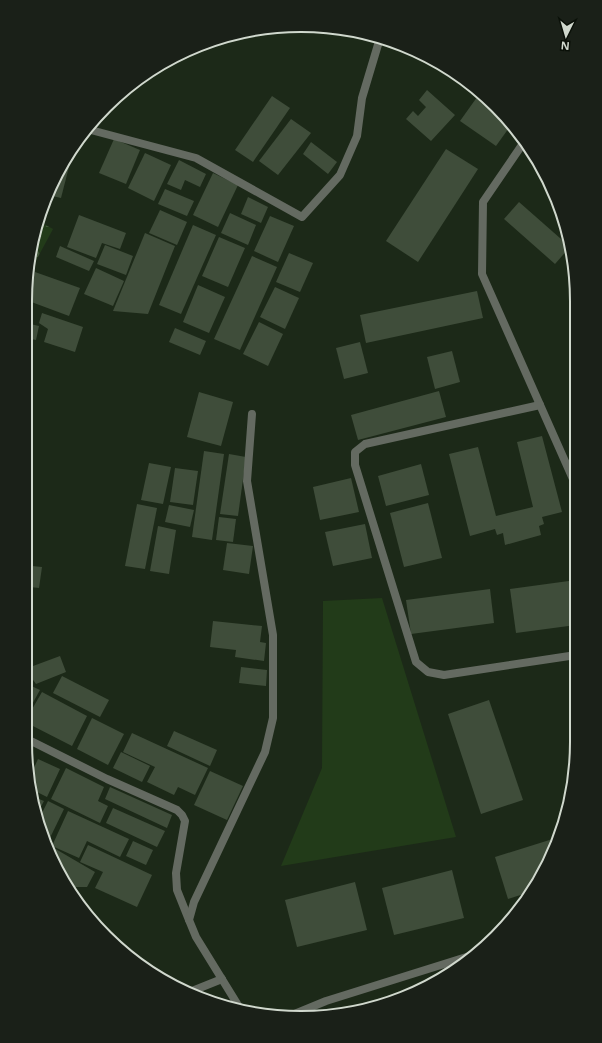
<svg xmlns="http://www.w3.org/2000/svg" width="602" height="1043" viewBox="0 0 602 1043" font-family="'Noto Sans',sans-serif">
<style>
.forest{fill:url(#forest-firs)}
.park{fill:#223b19}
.building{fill:#3f4d3a}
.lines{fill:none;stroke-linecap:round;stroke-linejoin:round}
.service{stroke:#646a61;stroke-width:8}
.minor{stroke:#646a61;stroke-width:8}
.rim{fill:none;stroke:#d0d8cd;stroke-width:2}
</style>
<defs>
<pattern id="forest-firs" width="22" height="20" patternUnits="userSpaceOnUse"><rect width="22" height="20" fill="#223b19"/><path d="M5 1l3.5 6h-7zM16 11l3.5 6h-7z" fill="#415739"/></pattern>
</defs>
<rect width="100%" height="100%" fill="#1c2918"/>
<polygon class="forest" points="38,221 53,229 26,279"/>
<polygon class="park" points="382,598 456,837 281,866 322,768 323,601"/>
<g class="building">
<polygon points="195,46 197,46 197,52 183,52"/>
<polygon points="427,90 455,115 431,141 406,119 413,111 418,116 426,107 419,100"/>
<polygon points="480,93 496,106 511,125 496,146 460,121"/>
<polygon points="272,96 290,108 253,162 235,150"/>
<polygon points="291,119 311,133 278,175 259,161"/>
<polygon points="114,139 140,150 126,184 99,173"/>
<polygon points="311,142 337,162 328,174 303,154"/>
<polygon points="446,149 478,169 418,262 386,241"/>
<polygon points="145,153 171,165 154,201 128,188"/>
<polygon points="66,158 71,159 61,198 48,195"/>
<polygon points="179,160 206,174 200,187 185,180 181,190 167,184"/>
<polygon points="213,173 238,185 218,227 193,215"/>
<polygon points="165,189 194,201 187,216 158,204"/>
<polygon points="248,197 268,207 261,223 241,214"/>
<polygon points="519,202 569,246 569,248 555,264 504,219"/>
<polygon points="160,210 187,222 177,245 149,233"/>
<polygon points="230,213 256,225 248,245 221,233"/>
<polygon points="79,215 126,233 120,249 102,243 96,258 67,247"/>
<polygon points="270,216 294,226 278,262 254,251"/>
<polygon points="193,225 216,235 181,314 159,305"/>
<polygon points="145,233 175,246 148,314 113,311"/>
<polygon points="219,237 245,248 228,287 202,276"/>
<polygon points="105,245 133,256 126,275 97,264"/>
<polygon points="60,246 94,261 89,271 56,257"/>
<polygon points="289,253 313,263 300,292 276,282"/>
<polygon points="252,256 277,267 240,350 214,339"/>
<polygon points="96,268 124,281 113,306 84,294"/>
<polygon points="35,272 80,288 69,316 26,300"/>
<polygon points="198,285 225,297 209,333 183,322"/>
<polygon points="275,287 299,298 285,329 260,317"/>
<polygon points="477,291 483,318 366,343 360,315"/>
<polygon points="42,313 83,327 75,352 44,342 48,329 39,323"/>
<polygon points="259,322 283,334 268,366 243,354"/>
<polygon points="26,323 39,326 36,340 26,338"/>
<polygon points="175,328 206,341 200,355 169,342"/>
<polygon points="360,342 368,373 344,379 336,348"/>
<polygon points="452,351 460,382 435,389 427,357"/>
<polygon points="26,359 31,360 26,389 25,389"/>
<polygon points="439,391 446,417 358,440 351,415"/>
<polygon points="199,392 233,402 221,446 187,437"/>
<polygon points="542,436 562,512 542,517 544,524 539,526 541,535 505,545 503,533 497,535 495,529 470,536 449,454 478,447 496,516 533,507 517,442"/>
<polygon points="204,451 224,454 212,540 192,537"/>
<polygon points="229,454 246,457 238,516 220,514"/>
<polygon points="149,463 171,467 163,504 141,500"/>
<polygon points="421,464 429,495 386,506 378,476"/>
<polygon points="175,468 198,471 193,505 170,502"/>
<polygon points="351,478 359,512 320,520 313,487"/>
<polygon points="428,503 442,558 404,567 390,513"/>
<polygon points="137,504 157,508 145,569 125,566"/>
<polygon points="169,505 194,510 190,527 165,522"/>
<polygon points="219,517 236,519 233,542 216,540"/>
<polygon points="365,524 372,558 333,566 325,532"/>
<polygon points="158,526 176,530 169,574 150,571"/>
<polygon points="25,536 28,536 27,560 25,560"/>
<polygon points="227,543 253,546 249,574 223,570"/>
<polygon points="25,566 28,566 26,578 25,578"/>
<polygon points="32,566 42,567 39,588 30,587"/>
<polygon points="576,580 576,625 516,633 510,589"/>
<polygon points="490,589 494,623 411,634 406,600"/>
<polygon points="213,621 262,626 260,642 266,643 264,661 235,657 236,650 210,647"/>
<polygon points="60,656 66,672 36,684 25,669"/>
<polygon points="241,667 267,670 266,686 239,683"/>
<polygon points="62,676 109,700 100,717 53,693"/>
<polygon points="25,683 40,690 30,708 25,705"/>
<polygon points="42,692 87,716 72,746 25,722 25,708 31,711"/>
<polygon points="489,700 523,800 481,814 448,714"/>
<polygon points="92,718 124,734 108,765 77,749"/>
<polygon points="174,731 217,750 210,766 167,746"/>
<polygon points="132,733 208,768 195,795 178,787 174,795 147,782 155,767 123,752"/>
<polygon points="121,752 150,766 142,782 113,768"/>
<polygon points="38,759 60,769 47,797 33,790 30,771 32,772"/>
<polygon points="66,768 104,787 98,801 108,806 100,823 51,799"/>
<polygon points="210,771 243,786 227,820 194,805"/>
<polygon points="110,787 172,815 167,828 105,799"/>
<polygon points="34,797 44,801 37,814 36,810"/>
<polygon points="48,801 64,809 48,842 40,830 38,821"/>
<polygon points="113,808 165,831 157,847 106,823"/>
<polygon points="68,811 129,839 120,857 87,841 79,858 52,846"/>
<polygon points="559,837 533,891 508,899 495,857"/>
<polygon points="133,841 153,850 146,865 126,856"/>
<polygon points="47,844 95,872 87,887 70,887"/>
<polygon points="88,845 152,875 137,907 95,888 103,872 80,862"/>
<polygon points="452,870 464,918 394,935 382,888"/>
<polygon points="355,882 367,930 297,947 285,900"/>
</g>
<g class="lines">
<g class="service">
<polyline points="524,142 483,202 482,274 576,486"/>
<polyline points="540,405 365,444 355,452 355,465 416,662 428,672 444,675 576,655"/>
</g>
<g class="minor">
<polyline points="87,129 196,158 302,217 340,175 357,136 362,98 380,38"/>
<polyline points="25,738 107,779 177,810 182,815 185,821 176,873 177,890 189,920"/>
<polyline points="192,991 222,979"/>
<polyline points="241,1010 196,937 189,920 194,902 265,752 273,718 273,635 247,481 252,414"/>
<polyline points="292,1015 326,1001 476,954"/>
</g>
</g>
<path d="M0 0H602V1043H0ZM301 32H301A269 269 0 0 1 570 301V742A269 269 0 0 1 301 1011H301A269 269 0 0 1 32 742V301A269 269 0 0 1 301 32Z" fill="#1a2018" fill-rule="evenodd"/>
<path class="rim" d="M301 32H301A269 269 0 0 1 570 301V742A269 269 0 0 1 301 1011H301A269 269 0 0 1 32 742V301A269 269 0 0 1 301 32Z"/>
<g transform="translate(566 36) rotate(185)" stroke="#0a1008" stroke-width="3" paint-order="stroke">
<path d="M0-3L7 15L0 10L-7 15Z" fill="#d0d8cd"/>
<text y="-6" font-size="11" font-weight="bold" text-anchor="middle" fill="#d0d8cd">N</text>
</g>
</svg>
